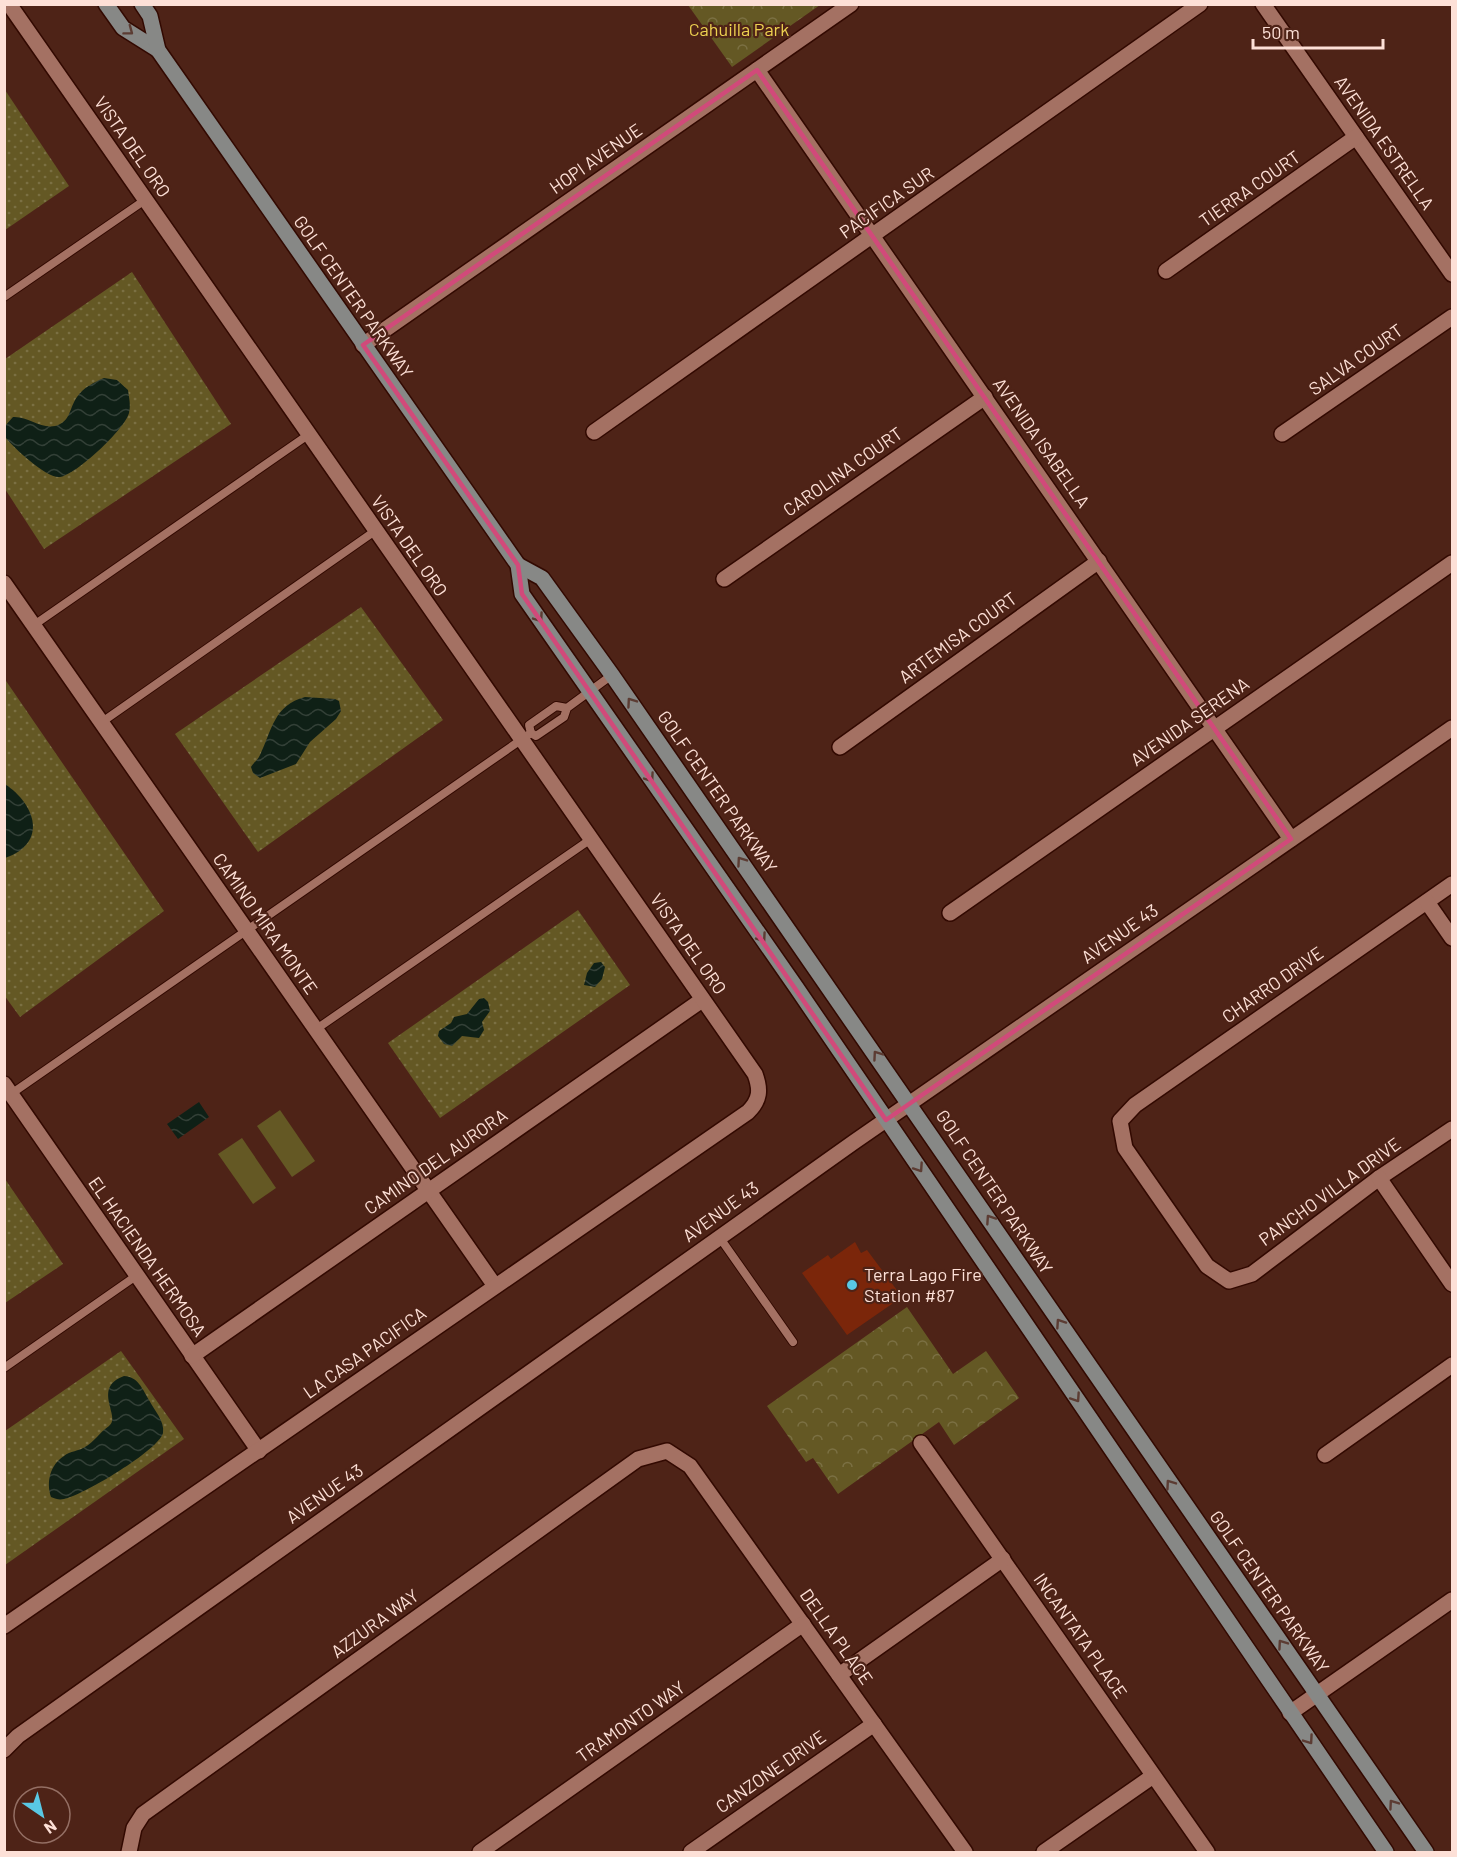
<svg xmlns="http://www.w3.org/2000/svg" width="1457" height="1857" viewBox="0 0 1457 1857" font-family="Barlow,sans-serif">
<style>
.grass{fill:url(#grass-dots)}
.park{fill:url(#park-crowns)}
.pitch{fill:#645824}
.water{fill:url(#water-waves)}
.building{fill:#7b260a}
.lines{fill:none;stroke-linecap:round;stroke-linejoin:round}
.service-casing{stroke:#320901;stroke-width:10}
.minor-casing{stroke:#320901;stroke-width:18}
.tertiary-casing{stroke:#320901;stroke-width:18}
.secondary-casing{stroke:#320901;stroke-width:18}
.service{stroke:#a47163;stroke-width:8}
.minor{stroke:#a47163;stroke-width:15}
.tertiary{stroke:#a47163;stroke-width:15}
.secondary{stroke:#878886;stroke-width:15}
.oneway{stroke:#5c3c33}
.marked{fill:none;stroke:#d14a7a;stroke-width:4.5;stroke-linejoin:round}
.poi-dot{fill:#59c8e4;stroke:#4e2317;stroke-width:2}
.labels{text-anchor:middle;stroke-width:4.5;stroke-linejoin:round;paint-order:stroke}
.park-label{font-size:18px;fill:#edd150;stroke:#4e2317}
.street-label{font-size:18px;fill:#fde0d7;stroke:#4e2317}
.poi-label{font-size:18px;fill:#fde0d7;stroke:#4e2317;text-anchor:start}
</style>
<defs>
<pattern id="grass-dots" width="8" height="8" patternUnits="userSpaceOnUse" patternTransform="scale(1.5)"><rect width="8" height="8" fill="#645824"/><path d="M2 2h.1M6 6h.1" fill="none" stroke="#7b7043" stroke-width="1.8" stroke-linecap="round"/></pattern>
<pattern id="park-crowns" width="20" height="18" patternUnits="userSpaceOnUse" patternTransform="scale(1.5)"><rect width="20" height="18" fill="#645824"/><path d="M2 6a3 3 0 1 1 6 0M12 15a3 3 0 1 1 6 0" fill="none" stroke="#7b7043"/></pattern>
<pattern id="water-waves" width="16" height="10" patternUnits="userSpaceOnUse" patternTransform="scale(1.5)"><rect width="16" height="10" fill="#0f2016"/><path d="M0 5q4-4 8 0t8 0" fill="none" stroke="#334037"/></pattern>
</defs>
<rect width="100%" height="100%" fill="#4e2317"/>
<g class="grass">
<polygon points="5,90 69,186 5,230 4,230"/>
<polygon points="132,272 231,424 44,549 5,489 5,359"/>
<polygon points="361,607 443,720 258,852 175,734"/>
<polygon points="4,678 164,911 20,1017 4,995"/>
<polygon points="578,910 630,985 440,1118 388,1043"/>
<polygon points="5,1179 63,1264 5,1303 4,1303"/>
<polygon points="121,1351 184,1439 5,1565 5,1431"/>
</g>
<g class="park">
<polygon points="688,5 820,5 732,67"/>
<polygon points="907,1307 953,1374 986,1351 1019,1398 954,1445 939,1422 838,1494 813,1458 806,1462 767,1406"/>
</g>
<g class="pitch">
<polygon points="280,1110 315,1161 292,1177 257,1126"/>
<polygon points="242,1138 276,1188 253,1204 218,1154"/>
</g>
<g class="water">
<path d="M104,378L117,380L128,390C129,398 131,405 129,413C125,429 76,475 60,477C47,479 13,447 6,438L5,426L13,417C28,416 40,429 55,426C71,422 69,408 77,397C83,388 94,382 104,378Z"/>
<path d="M305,697L335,699L339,701L341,711L336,719L310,742L296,764L260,778L253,773L251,767C254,762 258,760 260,755C272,730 274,705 305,697Z"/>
<path d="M5,784C36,805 48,843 5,858Z"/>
<polygon points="601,962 605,967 602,979 595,987 584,985 587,973 594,963"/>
<polygon points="484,998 488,1002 490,1011 482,1022 484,1030 479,1038 462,1036 452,1046 444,1044 438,1036 439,1031 451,1023 454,1017 467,1014 479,999"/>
<polygon points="199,1102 209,1117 178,1139 167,1124"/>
<path d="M124,1376C138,1377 142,1388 149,1400C154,1410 165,1421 163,1433C159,1450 82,1496 64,1499C59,1500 56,1499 51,1497C46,1482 50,1465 64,1456C70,1451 79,1451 85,1447C94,1442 100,1432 109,1426C122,1417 91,1388 124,1376Z"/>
</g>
<polygon class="building" points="855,1242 861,1253 867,1250 902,1297 847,1335 802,1273 828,1255 831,1259"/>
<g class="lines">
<g class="service-casing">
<g id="service">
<polyline points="4,297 145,200"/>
<polyline points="34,625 308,435"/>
<polyline points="567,708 556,706 529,725 531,733 536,736 564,717 567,708 612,675"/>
<polyline points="102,722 375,531"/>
<polyline points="315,1030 591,839"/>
<polyline points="11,1094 531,733"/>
<polyline points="720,1238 793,1342"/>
<polyline points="4,1368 136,1276"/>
</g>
</g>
<g class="minor-casing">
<g id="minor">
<polyline points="1263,4 1452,274"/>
<polyline points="757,70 1291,839"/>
<polyline points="1166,271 1356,137"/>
<polyline points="363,345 851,4"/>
<polyline points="594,432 1200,4"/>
<polyline points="1282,434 1452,317"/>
<polyline points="724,579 985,397"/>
<polyline points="4,583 495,1286"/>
<polyline points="840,747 1099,561"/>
<polyline points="1452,884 1135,1105 1120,1121 1125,1148 1207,1266 1229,1281 1252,1274 1379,1178 1452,1129"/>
<polyline points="1427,902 1452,938"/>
<polyline points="950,913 1452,563"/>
<polyline points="4,1084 259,1451"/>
<polyline points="1379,1178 1452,1284"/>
<polyline points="192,1356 702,1000"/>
<polyline points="921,1443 1207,1852"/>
<polyline points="1325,1455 1452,1365"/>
<path d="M4,1626L748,1112C760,1100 761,1090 755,1074L9,4"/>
<polyline points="839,1675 1003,1559"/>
<polyline points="1290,1713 1452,1600"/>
<polyline points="129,1852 134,1828 143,1814 638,1459 667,1451 690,1466 965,1852"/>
<polyline points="480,1852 803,1624"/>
<polyline points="691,1852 874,1724"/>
<polyline points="1044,1852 1153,1776"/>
</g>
</g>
<g class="tertiary-casing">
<polyline id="tertiary" points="4,1750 18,1736 854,1142 1452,728"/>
</g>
<g class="secondary-casing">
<g id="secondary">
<polyline points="106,4 123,28 158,50"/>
<polyline points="142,4 150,16 158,50 518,565 522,594 796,987 1386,1852"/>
<polyline points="518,565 542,578 612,675 1426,1852"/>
</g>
</g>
<use href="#service" class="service"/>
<use href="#minor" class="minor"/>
<use href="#tertiary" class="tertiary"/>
<use href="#secondary" class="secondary"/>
</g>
<defs><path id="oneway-chevron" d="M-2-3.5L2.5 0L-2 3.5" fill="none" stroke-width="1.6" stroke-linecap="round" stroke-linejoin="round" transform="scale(1.5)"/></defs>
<g class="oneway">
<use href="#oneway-chevron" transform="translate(129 31) rotate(37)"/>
<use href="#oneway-chevron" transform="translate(539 618) rotate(55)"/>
<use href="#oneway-chevron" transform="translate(631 702) rotate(-125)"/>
<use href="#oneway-chevron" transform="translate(650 778) rotate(55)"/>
<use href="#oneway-chevron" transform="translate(741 861) rotate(-125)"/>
<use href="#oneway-chevron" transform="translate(762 938) rotate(55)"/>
<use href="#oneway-chevron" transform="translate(877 1055) rotate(-125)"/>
<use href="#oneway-chevron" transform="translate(919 1168) rotate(56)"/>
<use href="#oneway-chevron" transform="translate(990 1219) rotate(-124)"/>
<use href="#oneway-chevron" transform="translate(1060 1323) rotate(-124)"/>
<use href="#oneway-chevron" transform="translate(1076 1398) rotate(56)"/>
<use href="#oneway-chevron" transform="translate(1170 1484) rotate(-125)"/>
<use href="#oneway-chevron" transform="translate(1282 1644) rotate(-125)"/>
<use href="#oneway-chevron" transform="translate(1309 1740) rotate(55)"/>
<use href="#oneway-chevron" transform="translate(1393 1804) rotate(-125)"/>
</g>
<path class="marked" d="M757,70L1291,839L886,1120L522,594L518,565L363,345Z"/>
<circle class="poi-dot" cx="852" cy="1285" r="6"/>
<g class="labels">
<g class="park-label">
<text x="739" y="36">Cahuilla Park</text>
</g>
<g class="street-label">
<text transform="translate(1384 143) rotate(55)" y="6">AVENIDA ESTRELLA</text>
<text transform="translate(132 147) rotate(55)" y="6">VISTA DEL ORO</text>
<text transform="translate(596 159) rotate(-35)" y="6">HOPI AVENUE</text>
<text transform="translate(1250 189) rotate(-35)" y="6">TIERRA COURT</text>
<text transform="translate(887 203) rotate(-35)" y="6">PACIFICA SUR</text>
<text transform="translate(353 297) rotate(55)" y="6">GOLF CENTER PARKWAY</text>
<text transform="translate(1356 360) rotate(-35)" y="6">SALVA COURT</text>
<text transform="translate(1041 443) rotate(55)" y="6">AVENIDA ISABELLA</text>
<text transform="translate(843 472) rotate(-35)" y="6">CAROLINA COURT</text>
<text transform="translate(409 546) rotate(55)" y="6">VISTA DEL ORO</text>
<text transform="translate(958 638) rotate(-36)" y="6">ARTEMISA COURT</text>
<text transform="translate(1190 722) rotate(-35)" y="6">AVENIDA SERENA</text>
<text transform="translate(717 792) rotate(55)" y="6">GOLF CENTER PARKWAY</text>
<text transform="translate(265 924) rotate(55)" y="6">CAMINO MIRA MONTE</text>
<text transform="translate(1120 934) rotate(-35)" y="6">AVENUE 43</text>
<text transform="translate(688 944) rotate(55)" y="6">VISTA DEL ORO</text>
<text transform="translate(1273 985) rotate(-35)" y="6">CHARRO DRIVE</text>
<text transform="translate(436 1162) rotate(-35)" y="6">CAMINO DEL AURORA</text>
<text transform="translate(994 1192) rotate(56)" y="6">GOLF CENTER PARKWAY</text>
<text transform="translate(1330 1192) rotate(-36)" y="6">PANCHO VILLA DRIVE</text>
<text transform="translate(721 1212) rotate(-36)" y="6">AVENUE 43</text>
<text transform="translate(147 1257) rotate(55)" y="6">EL HACIENDA HERMOSA</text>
<text transform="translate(365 1353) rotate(-35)" y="6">LA CASA PACIFICA</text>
<text transform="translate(325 1494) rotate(-35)" y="6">AVENUE 43</text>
<text transform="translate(1269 1592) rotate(55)" y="6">GOLF CENTER PARKWAY</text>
<text transform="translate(375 1624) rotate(-36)" y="6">AZZURA WAY</text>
<text transform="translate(1080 1636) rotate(55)" y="6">INCANTATA PLACE</text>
<text transform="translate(836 1637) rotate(55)" y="6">DELLA PLACE</text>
<text transform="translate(631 1722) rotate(-35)" y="6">TRAMONTO WAY</text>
<text transform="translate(771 1772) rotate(-35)" y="6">CANZONE DRIVE</text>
</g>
<g class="poi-label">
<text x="864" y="1281">Terra Lago Fire<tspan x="864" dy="21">Station #87</tspan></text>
</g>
</g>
<rect width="1457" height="1857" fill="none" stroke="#fde0d7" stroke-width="12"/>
<g transform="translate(42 1815) rotate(145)"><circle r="28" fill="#4e2317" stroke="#946f64" stroke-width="1.5"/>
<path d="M0-4.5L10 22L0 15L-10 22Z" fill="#59c8e4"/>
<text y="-9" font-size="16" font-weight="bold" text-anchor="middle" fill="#fde0d7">N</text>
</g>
<path d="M1253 39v9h130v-9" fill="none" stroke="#fde0d7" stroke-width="3"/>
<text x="1262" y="39" font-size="18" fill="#fde0d7" stroke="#4e2317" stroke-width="4.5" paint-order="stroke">50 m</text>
</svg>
